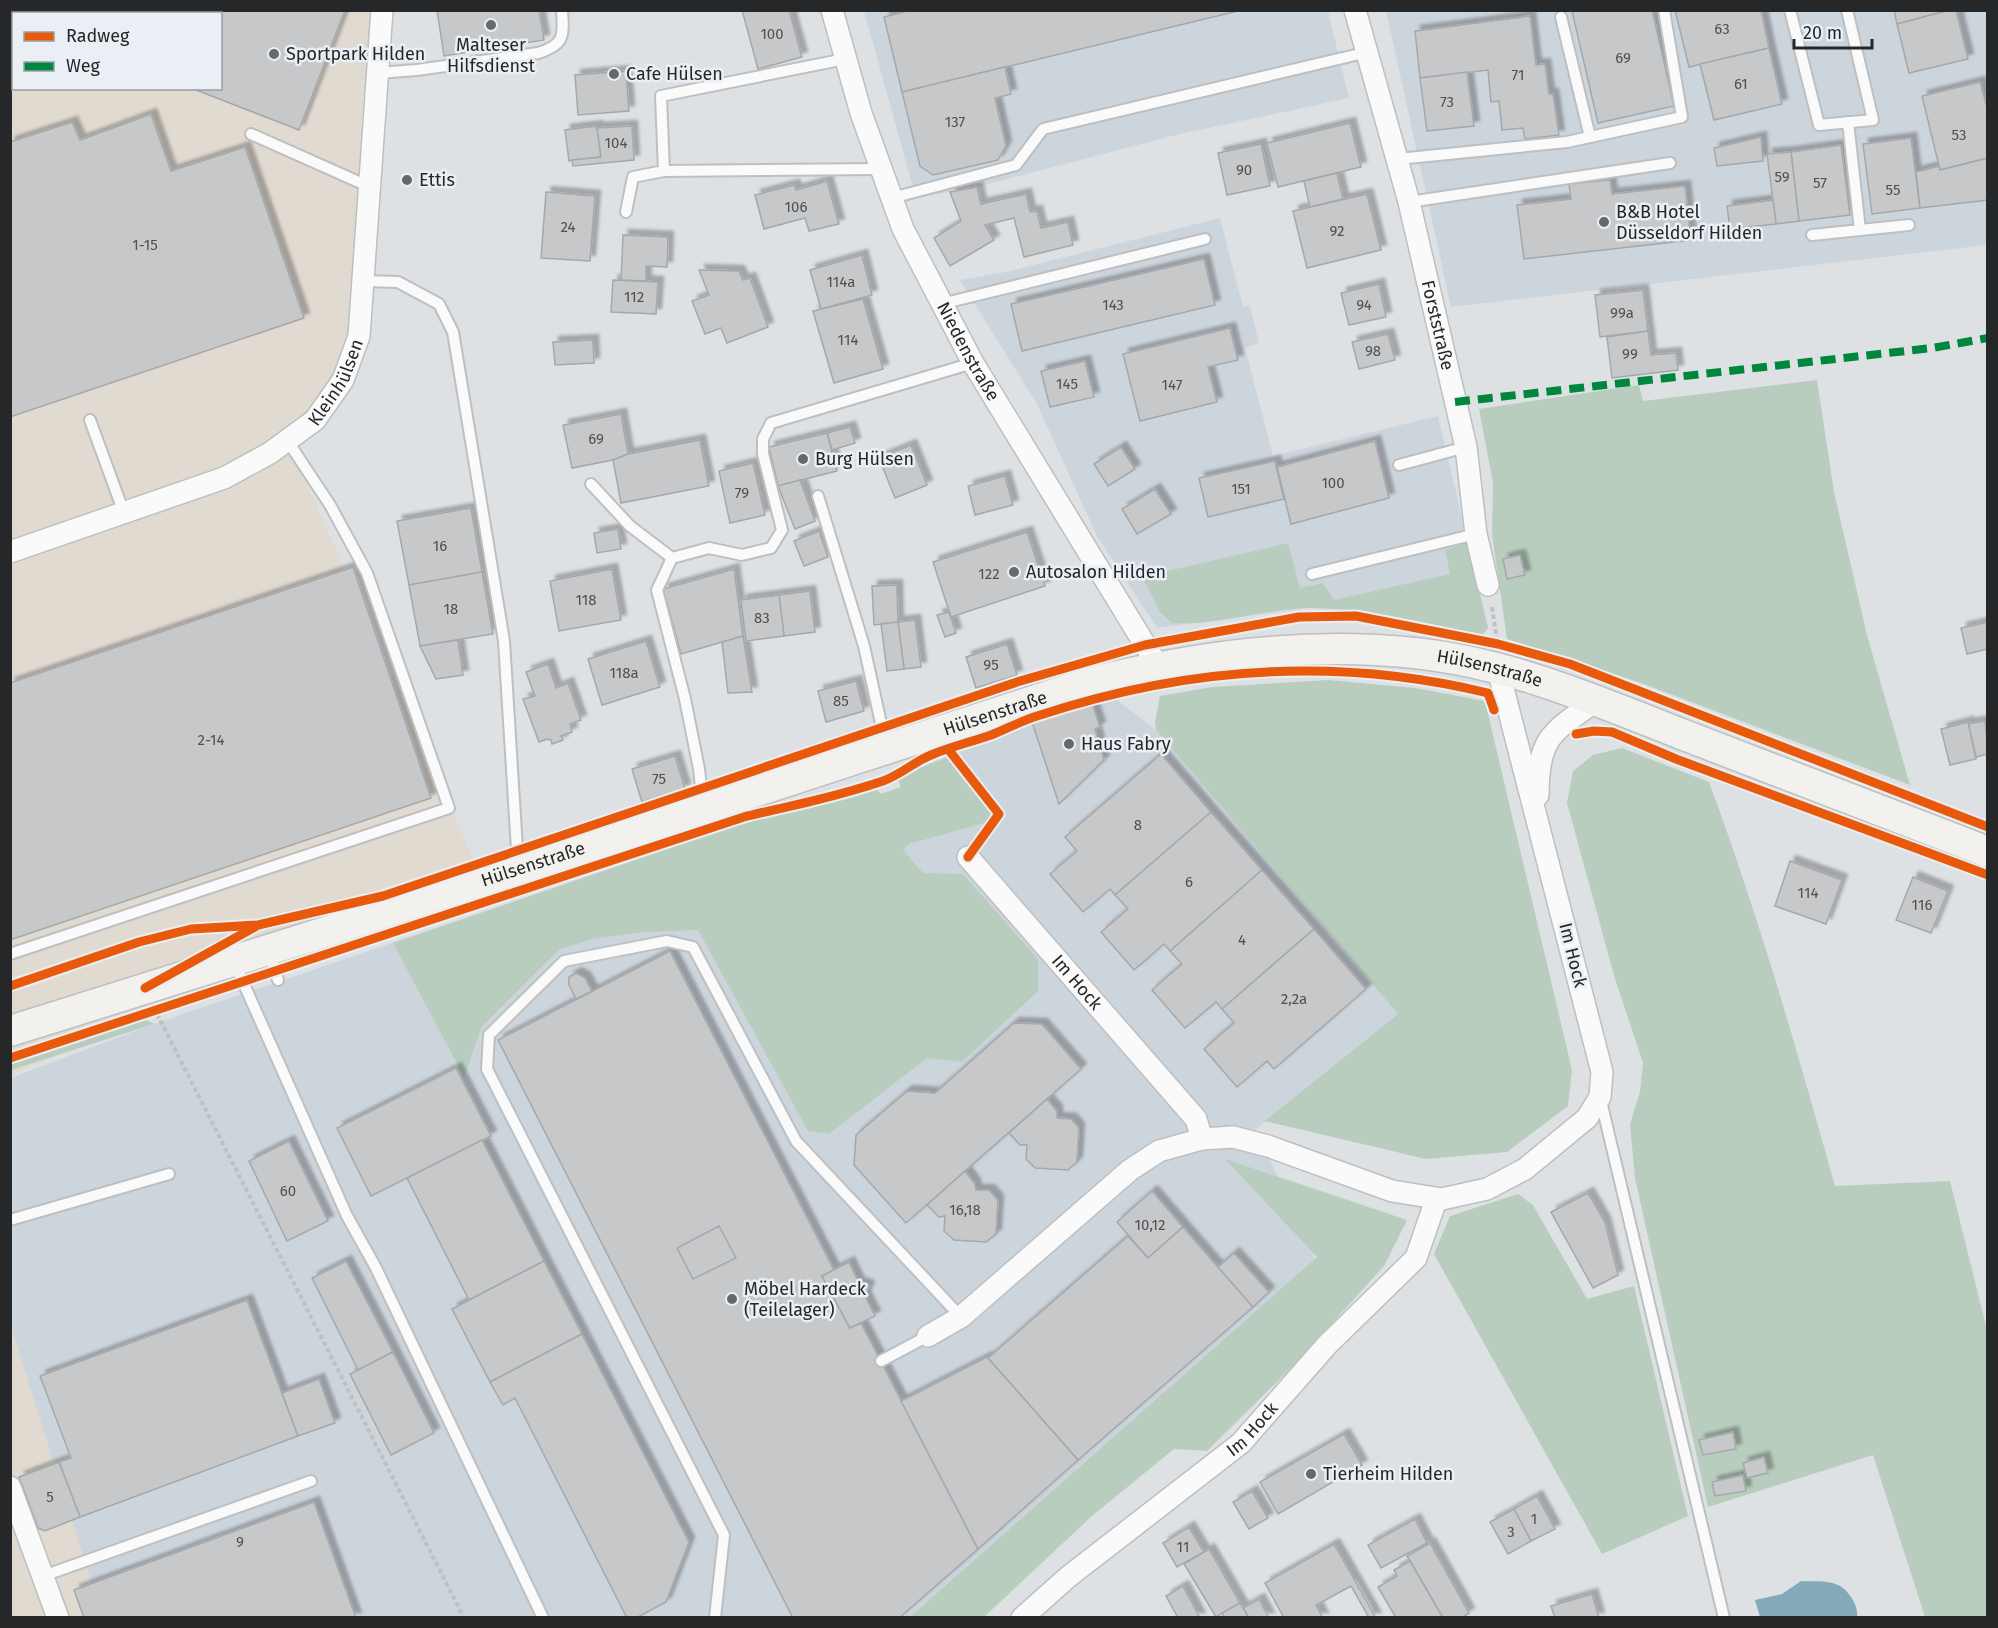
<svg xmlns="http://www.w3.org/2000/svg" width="1998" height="1628" viewBox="0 0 1998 1628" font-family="'Fira Sans',sans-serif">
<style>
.built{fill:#cdd5dc}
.industrial{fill:#e0dad1;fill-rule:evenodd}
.green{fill:#b8cdbe}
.water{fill:#84aaba}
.building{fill:#c6c8ca;stroke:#a5a8aa;stroke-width:1.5;filter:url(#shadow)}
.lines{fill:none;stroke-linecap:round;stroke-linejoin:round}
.service-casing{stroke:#bdbfc1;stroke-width:14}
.minor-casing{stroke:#bdbfc1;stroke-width:24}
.secondary-casing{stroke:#bdbfc1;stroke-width:33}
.path{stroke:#bfc0c1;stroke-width:4;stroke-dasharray:4.5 3;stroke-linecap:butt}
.service{stroke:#fafafb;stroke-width:10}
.minor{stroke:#fafafb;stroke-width:21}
.secondary{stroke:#f2f1ed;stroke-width:30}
.quiet{stroke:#00873e;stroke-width:8;stroke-dasharray:15 8;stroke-linecap:butt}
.cycleway-casing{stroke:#e9eff4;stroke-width:13}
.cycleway{stroke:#e8590c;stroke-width:9}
.poi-dot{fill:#66686a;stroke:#e9eff4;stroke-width:2}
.labels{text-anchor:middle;stroke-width:5;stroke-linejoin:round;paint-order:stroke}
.number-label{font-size:15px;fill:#4e5052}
.poi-label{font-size:18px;fill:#252729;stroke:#e9eff4;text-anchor:start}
.street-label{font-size:18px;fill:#252729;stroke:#e9eff4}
</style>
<defs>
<filter id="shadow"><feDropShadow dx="5.5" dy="-5.5" stdDeviation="1.5" flood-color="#0004"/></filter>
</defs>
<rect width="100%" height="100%" fill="#dee1e4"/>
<g class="built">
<polygon points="864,11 1328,11 1349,98 1176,135 977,187 916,198"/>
<polygon points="1386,11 1987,11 1987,245 1451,307"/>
<polygon points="1220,218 1243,307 1250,306 1259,343 1245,348 1273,456 1438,416 1488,628 1482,635 1370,612 1308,608 1157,628 1097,536 1037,404 960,280 1006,272"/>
<polygon points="1111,695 1156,730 1398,1014 1256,1129 1328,1287 946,1618 102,1617 11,1327 10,1078 154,1024 738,825 855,794 874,786 881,794 901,787 897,777 1059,710"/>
</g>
<g class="industrial">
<path d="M11,11H377L352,376L292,450L480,874L11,1075ZM14,14H220V88H14Z"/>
<polygon points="11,1327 102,1617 11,1617"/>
</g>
<g class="green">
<polygon points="1817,380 1834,492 1867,635 1910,785 1641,683 1507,639 1492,535 1493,483 1479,409 1639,385 1643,401"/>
<path d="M1288,543L1300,588L1323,583L1334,600L1450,574L1445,550L1468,543L1488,628L1482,635C1425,623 1367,607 1309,608C1263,609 1218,626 1172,623L1160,612L1142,577Z"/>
<polygon points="1328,680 1415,688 1485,701 1572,1070 1568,1106 1507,1152 1426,1159 1265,1121 1398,1014 1156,730 1155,722 1160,696 1212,687"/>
<path d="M1622,748L1709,782C1758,914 1797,1050 1835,1186L1950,1181L1987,1330V1617H1925L1873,1455L1708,1507L1635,1178L1630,1124L1640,1092L1643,1063L1615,979L1567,803L1573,771L1593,755Z"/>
<polygon points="956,754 996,804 987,822 909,844 903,850 923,873 963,874 1038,959 1038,991 962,1062 927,1058 829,1134 808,1131 698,930 645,932 592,939 559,950 482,1026 464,1077 393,943 738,825 855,794 874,786 881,794 901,787 897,777"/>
<polygon points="144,1019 154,1024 11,1070 11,1063"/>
<polygon points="1225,1159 1407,1220 1384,1266 1296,1363 1207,1451 1174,1449 1092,1516 984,1617 910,1617 1317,1257"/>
<polygon points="1518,1194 1533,1205 1587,1299 1634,1286 1688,1516 1602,1554 1434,1254 1450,1216"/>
</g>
<path class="water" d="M1801,1581C1811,1582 1825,1580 1835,1584C1847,1587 1859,1605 1857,1617H1760L1755,1600L1782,1594Z"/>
<g class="building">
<polygon points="10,10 345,10 299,130 191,88 220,88 220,14 14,14 14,20 10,19"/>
<polygon points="437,10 539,10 544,40 444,56"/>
<polygon points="742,10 789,10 802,57 758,69"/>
<polygon points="911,10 1242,10 902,92 884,17"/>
<polygon points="1652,10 1674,106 1598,123 1572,11"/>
<polygon points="1675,10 1761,10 1769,48 1689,67"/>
<polygon points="1894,10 1950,10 1897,24"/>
<polygon points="1950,10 1956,10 1968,59 1909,73 1897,24"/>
<polygon points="1530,16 1536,65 1545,64 1549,94 1553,94 1559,135 1525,139 1523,128 1502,130 1499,101 1491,102 1488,70 1420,78 1415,31"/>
<polygon points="1769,48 1782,104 1714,120 1700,64"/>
<polygon points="1005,67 1011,94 995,98 1006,146 998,160 933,175 920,166 902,92"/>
<polygon points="626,71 629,111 578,115 575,75"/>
<polygon points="1467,72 1474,126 1427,131 1420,78"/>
<polygon points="1980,82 1988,111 1988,158 1940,170 1922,96"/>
<polygon points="151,114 171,171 245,147 304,318 10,417 10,142 72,122 80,140"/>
<polygon points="1350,123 1361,167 1278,187 1267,143"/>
<polygon points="597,126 601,157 569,161 565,130"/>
<polygon points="632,126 634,160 573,166 572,160 601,157 597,128"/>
<polygon points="1761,137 1763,161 1717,166 1714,148"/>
<polygon points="1911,138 1920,208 1872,214 1863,144"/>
<polygon points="1261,144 1270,186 1227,195 1218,153"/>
<polygon points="1841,145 1850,215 1799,221 1791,152"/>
<polygon points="1791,152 1799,221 1776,224 1767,154"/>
<polygon points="1988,158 1988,200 1920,208 1916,172 1939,166 1940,170"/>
<polygon points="1337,173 1343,199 1310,207 1304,181"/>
<polygon points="1610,180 1612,194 1685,186 1691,240 1524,259 1517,205 1571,199 1569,184"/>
<polygon points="827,181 839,224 809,231 805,218 764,229 755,195 794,185 796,190"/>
<polygon points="977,187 981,204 1026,194 1030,212 1037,211 1041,228 1068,222 1073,245 1024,257 1014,218 985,225 994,240 950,266 934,238 961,221 950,192"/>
<polygon points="546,192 595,196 590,261 541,258"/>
<polygon points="1367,194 1381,250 1307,268 1293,211"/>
<polygon points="1773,200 1776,224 1730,229 1727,206"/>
<polygon points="623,235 668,237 667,267 646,266 646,281 621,280"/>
<polygon points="862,255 872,295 821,309 810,270"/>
<polygon points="1204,259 1215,305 1022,351 1011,304"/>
<polygon points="699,270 739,271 743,280 750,278 768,327 727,343 721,328 705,334 692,301 709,295"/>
<polygon points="613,280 658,282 656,314 611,312"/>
<polygon points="1379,284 1386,317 1349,325 1341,293"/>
<polygon points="1643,290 1648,331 1600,337 1595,295"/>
<polygon points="863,299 883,369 834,383 813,311"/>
<polygon points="1230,328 1238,360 1208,367 1217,402 1140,421 1123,354"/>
<polygon points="1648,331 1651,355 1676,353 1678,370 1612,378 1607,337"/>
<polygon points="1388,334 1395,360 1359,369 1352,342"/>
<polygon points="593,340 594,363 555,365 553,342"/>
<polygon points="1085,361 1094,397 1050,407 1041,371"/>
<polygon points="621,414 628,454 613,460 572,468 563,425"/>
<polygon points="850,427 855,443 832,450 827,433"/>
<polygon points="827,433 837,471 778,486 769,447"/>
<polygon points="700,440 709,486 621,503 613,460 628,454"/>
<polygon points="1375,441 1389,498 1291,524 1277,467"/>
<polygon points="911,445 927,485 895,498 879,458"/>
<polygon points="1121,447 1135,469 1108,486 1094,464"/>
<polygon points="1275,461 1284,499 1208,517 1199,478"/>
<polygon points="753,463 765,515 730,523 719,471"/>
<polygon points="1005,476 1013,505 975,515 968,486"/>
<polygon points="800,480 815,521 795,529 778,486"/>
<polygon points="1155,489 1171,514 1137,534 1122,509"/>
<polygon points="471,508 482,572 409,585 397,521"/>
<polygon points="618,529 621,549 597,553 594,533"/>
<polygon points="819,531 828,557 804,566 794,541"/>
<polygon points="1027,532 1045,586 951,617 933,562"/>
<polygon points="1520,555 1525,575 1507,579 1503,559"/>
<polygon points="353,567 431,798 10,940 10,683"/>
<polygon points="612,569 621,620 559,631 550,581"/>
<polygon points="734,569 743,636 681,654 663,589"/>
<polygon points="482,572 493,634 420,646 409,585"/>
<polygon points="897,585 898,622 874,625 872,586"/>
<polygon points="810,591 815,632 784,636 779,595"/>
<polygon points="779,595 784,636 746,641 741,600"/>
<polygon points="949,612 956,633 945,637 937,615"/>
<polygon points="915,620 921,667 904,669 898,622"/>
<polygon points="898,622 904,669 887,671 881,624"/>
<polygon points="1988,622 1988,649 1967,654 1961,628"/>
<polygon points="743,636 752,692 728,693 722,642"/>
<polygon points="458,640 463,675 436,679 420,646"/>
<polygon points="646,641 660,687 602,705 588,659"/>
<polygon points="1007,644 1017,675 976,688 966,657"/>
<polygon points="548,664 556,688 568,683 581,720 570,724 572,732 561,736 563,740 552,744 551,740 547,739 539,742 523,699 535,696 526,672"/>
<polygon points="856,681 864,711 826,722 818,691"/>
<polygon points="1092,703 1100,727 1095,729 1104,760 1059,804 1032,722"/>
<polygon points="1985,721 1988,754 1976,757 1968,724"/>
<polygon points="1968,722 1976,759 1950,765 1941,729"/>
<polygon points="1161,754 1211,812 1115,895 1110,889 1083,912 1050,874 1077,851 1065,837"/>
<polygon points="675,756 685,789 642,802 632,769"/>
<polygon points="1211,812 1262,870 1170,951 1164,944 1134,970 1101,932 1128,909 1115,895"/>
<polygon points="1790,861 1842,880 1826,924 1775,906"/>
<polygon points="1262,870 1314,929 1222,1009 1216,1002 1185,1028 1152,990 1182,964 1170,951"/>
<polygon points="1913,877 1948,891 1931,933 1896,920"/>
<polygon points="1314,929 1366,989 1274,1069 1267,1061 1237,1087 1204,1049 1234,1023 1222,1009"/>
<polygon points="670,951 834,1270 822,1276 850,1328 861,1323 978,1549 899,1618 793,1618 498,1040"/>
<polygon points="576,973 585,978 592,991 576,999 569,985 569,977"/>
<polygon points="1014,1023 1042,1024 1081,1069 906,1223 854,1165 856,1135 907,1091 935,1093"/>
<polygon points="456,1068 491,1136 371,1196 337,1128"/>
<polygon points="1047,1099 1057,1111 1057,1118 1071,1119 1079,1128 1077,1162 1068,1170 1035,1168 1026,1159 1027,1145 1020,1145 1009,1133"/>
<polygon points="482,1140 544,1261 469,1300 407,1178"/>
<polygon points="289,1141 328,1221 287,1241 249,1161"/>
<polygon points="965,1171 975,1184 976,1190 989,1190 998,1200 996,1234 986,1242 954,1240 944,1231 945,1216 939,1217 927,1205"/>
<polygon points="1152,1191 1183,1227 1148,1258 1117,1222"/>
<polygon points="1588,1193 1605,1222 1618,1275 1593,1288 1551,1212"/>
<polygon points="719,1226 736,1258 693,1279 677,1248"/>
<polygon points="1183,1227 1253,1307 1078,1460 988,1358 1128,1236 1148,1258"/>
<polygon points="1234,1253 1269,1292 1253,1307 1218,1267"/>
<polygon points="346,1261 393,1352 358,1370 312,1278"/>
<polygon points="544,1261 582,1334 490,1382 452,1309"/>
<polygon points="849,1262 859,1283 869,1286 865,1296 875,1316 850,1328 822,1276"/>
<polygon points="247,1300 298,1436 80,1517 59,1462 71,1458 40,1376"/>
<polygon points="582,1334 689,1542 666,1602 636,1618 627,1618 515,1398 503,1405 490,1382"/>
<polygon points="393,1352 434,1433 391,1455 350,1374"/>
<polygon points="987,1357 1078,1460 978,1549 901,1401"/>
<polygon points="319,1379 335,1423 298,1436 282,1393"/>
<polygon points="1733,1432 1736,1449 1703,1455 1699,1440"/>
<polygon points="1344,1434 1362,1465 1278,1514 1260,1482"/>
<polygon points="1764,1457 1768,1473 1747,1478 1743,1463"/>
<polygon points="59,1462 80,1517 45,1531 38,1528 19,1477"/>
<polygon points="1743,1475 1746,1491 1715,1496 1712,1482"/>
<polygon points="1252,1491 1268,1518 1249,1529 1233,1502"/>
<polygon points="1537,1496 1555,1529 1531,1541 1514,1509"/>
<polygon points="314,1502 356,1618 84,1618 74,1590"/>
<polygon points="1514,1509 1531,1541 1508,1554 1490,1522"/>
<polygon points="1415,1519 1427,1543 1381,1568 1368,1545"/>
<polygon points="1189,1527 1204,1552 1177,1567 1163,1543"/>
<polygon points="1430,1543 1469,1613 1461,1618 1443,1618 1407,1556"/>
<polygon points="1334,1544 1376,1618 1366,1618 1368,1616 1351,1586 1316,1605 1323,1618 1284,1618 1265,1583"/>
<polygon points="1209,1549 1240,1603 1216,1617 1184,1564"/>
<polygon points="1410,1561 1442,1616 1440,1618 1396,1618 1378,1587 1397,1576 1394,1570"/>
<polygon points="1183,1586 1200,1618 1178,1618 1166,1596"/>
<polygon points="1592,1594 1599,1618 1555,1618 1551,1606"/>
<polygon points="1259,1599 1269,1618 1249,1618 1243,1608"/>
<polygon points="1240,1603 1249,1618 1225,1618 1222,1613"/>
</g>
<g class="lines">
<g class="service-casing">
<g id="service">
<polyline points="1790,10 1819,125 1873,120 1847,10"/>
<polyline points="1561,17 1590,137"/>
<path d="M378,73L417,70L538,53C564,45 564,37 562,10"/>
<polyline points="251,134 370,187"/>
<polyline points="1398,159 1567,142 1682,117 1664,10"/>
<polyline points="664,171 661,96 845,59"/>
<polyline points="892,198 1016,165 1043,129 1368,52"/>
<polyline points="1409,202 1670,163"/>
<polyline points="626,212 633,177 664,171 881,169"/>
<polyline points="1860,230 1909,225"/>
<polyline points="1812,235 1860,230 1848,122"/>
<polyline points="363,281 398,282 439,304 453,332 504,641 518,865"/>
<polyline points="941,304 1205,239"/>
<polyline points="90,420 124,513"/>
<polyline points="1399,465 1466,447"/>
<polyline points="591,484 630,526 672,558"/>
<polyline points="818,496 864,646 886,746"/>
<polyline points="1312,574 1476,534"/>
<polyline points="703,805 699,769 685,699 657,590 672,558 709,548 742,555 771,548 782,530 763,454 763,439 771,423 973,363"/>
<polyline points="268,950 278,980"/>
<polyline points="10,954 449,808 367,573 330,505 287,440"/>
<polyline points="235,964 347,1216 376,1268 543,1618"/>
<polyline points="1600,1097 1724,1618"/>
<polyline points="10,1220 169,1174"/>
<polyline points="881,1361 928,1336"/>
<polyline points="43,1576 311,1481"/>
<polyline points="715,1618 724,1535 487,1069 489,1035 564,961 667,941 693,947 796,1141 961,1317"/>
</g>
</g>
<g class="minor-casing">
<g id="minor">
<path id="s1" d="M832,10L861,113L903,229L973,363L1158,666"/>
<path id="s2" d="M1355,10L1409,202L1466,447L1476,534L1488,585"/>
<path id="s3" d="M10,552L224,478L270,453L315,420L343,380L359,336L382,10"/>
<path d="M1538,795C1538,737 1552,732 1596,701"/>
<path id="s4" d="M968,857L1196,1119L1202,1139"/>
<polyline points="928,1336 961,1317 1130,1170 1159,1151 1202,1139 1233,1137 1268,1146 1392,1191 1442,1199 1487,1189 1525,1169 1587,1118 1600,1097 1602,1072 1498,669"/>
<polyline points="10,1487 58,1618"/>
<path id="s5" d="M1022,1618L1068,1577L1241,1443L1327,1345L1416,1258L1436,1200"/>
</g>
</g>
<g class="secondary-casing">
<g id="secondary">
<path id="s6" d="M10,1031L322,933L1088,683C1195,657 1304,641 1414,653C1507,662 1598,701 1684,735C1785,774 1886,813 1988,852"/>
</g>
</g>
<g class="path">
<polyline points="1492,607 1497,641"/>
<polyline points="157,1014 464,1618"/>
</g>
<use href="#service" class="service"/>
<use href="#minor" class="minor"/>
<use href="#secondary" class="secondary"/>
<polyline class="quiet" points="1455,402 1932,348 1988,338"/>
<g class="cycleway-casing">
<g id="cycleway">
<polyline points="1576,734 1594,731 1612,732 1676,759 1988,875"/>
<polyline points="948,749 999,814 968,857"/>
<polyline points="10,986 139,942 191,929 258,925 383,896 1017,682 1145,645 1299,617 1356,616 1498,644 1570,664 1988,827"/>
<polyline points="145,988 255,927"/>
<path d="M10,1058L747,816C792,806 838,796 883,781C900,775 914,762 931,755C950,747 971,742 991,735C1006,729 1021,721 1037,716C1185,667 1336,656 1488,693L1494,710"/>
</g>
</g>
<use href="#cycleway" class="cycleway"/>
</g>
<g class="poi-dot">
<circle cx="491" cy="25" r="6"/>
<circle cx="274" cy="54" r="6"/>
<circle cx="614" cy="74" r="6"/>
<circle cx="407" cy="180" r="6"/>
<circle cx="1604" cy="222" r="6"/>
<circle cx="803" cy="459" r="6"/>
<circle cx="1014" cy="572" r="6"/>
<circle cx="1069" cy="744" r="6"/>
<circle cx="732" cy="1299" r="6"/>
<circle cx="1311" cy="1474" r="6"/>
</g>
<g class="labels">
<g class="number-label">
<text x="1722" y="34">63</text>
<text x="772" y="39">100</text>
<text x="1623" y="63">69</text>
<text x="1518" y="80">71</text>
<text x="1741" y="89">61</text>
<text x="1447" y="107">73</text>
<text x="955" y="127">137</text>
<text x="1959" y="140">53</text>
<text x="616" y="148">104</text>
<text x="1244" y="175">90</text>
<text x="1782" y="182">59</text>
<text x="1820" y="188">57</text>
<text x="1893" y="195">55</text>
<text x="796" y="212">106</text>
<text x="568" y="232">24</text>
<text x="1337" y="236">92</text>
<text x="145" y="250">1-15</text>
<text x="841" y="287">114a</text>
<text x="634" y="302">112</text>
<text x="1113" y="310">143</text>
<text x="1364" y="310">94</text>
<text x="1622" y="318">99a</text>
<text x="848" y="345">114</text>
<text x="1373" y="356">98</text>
<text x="1630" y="359">99</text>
<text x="1067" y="389">145</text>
<text x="1172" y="390">147</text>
<text x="596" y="444">69</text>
<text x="1333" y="488">100</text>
<text x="1241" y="494">151</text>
<text x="742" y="498">79</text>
<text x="440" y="551">16</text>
<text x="989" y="579">122</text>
<text x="586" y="605">118</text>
<text x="451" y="614">18</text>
<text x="762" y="623">83</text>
<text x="991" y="670">95</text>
<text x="624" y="678">118a</text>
<text x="841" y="706">85</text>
<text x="211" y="745">2-14</text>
<text x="659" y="784">75</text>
<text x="1138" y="830">8</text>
<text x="1189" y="887">6</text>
<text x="1808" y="898">114</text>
<text x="1922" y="910">116</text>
<text x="1242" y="945">4</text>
<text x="1294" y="1004">2,2a</text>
<text x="288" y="1196">60</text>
<text x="965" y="1215">16,18</text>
<text x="1150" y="1230">10,12</text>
<text x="50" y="1502">5</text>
<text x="1534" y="1524">1</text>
<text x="1511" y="1537">3</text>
<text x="240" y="1547">9</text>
<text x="1183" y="1552">11</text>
</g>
<g class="poi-label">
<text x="491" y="51" text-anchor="middle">Malteser<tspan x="491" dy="21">Hilfsdienst</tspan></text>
<text x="286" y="60">Sportpark Hilden</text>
<text x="626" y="80">Cafe Hülsen</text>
<text x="419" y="186">Ettis</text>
<text x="1616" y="218">B&amp;B Hotel<tspan x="1616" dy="21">Düsseldorf Hilden</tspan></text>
<text x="815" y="465">Burg Hülsen</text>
<text x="1026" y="578">Autosalon Hilden</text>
<text x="1081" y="750">Haus Fabry</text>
<text x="744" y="1295">Möbel Hardeck<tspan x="744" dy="21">(Teilelager)</tspan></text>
<text x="1323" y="1480">Tierheim Hilden</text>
</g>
<g class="street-label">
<text dy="6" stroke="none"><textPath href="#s2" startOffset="326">Forststraße</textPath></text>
<text dy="6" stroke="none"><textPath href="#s1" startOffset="369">Niedenstraße</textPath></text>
<text dy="6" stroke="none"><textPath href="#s3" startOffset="378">Kleinhülsen</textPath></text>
<text dy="6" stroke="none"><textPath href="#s6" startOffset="1539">Hülsenstraße</textPath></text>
<text dy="6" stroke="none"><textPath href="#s6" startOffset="1035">Hülsenstraße</textPath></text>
<text dy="6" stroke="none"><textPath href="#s6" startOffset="549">Hülsenstraße</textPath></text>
<text transform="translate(1573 955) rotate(76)" y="6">Im Hock</text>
<text dy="6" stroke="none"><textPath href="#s4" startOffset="166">Im Hock</textPath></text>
<text dy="6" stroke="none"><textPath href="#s5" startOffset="298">Im Hock</textPath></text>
</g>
</g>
<rect width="1998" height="1628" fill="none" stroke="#252729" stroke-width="24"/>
<rect x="12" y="12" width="210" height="78" fill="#e9eff4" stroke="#9b9fa3" stroke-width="1.5"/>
<rect x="24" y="32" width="30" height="9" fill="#e8590c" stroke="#9b9fa3" stroke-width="1.5"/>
<text x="66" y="42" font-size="18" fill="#252729">Radweg</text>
<rect x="24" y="62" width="30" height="9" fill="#00873e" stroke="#9b9fa3" stroke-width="1.5"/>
<text x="66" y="72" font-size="18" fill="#252729">Weg</text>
<path d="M1794 39v9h78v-9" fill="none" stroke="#252729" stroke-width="3"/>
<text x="1803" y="39" font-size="18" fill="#252729" stroke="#e9eff4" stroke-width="4.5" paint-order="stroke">20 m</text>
</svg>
